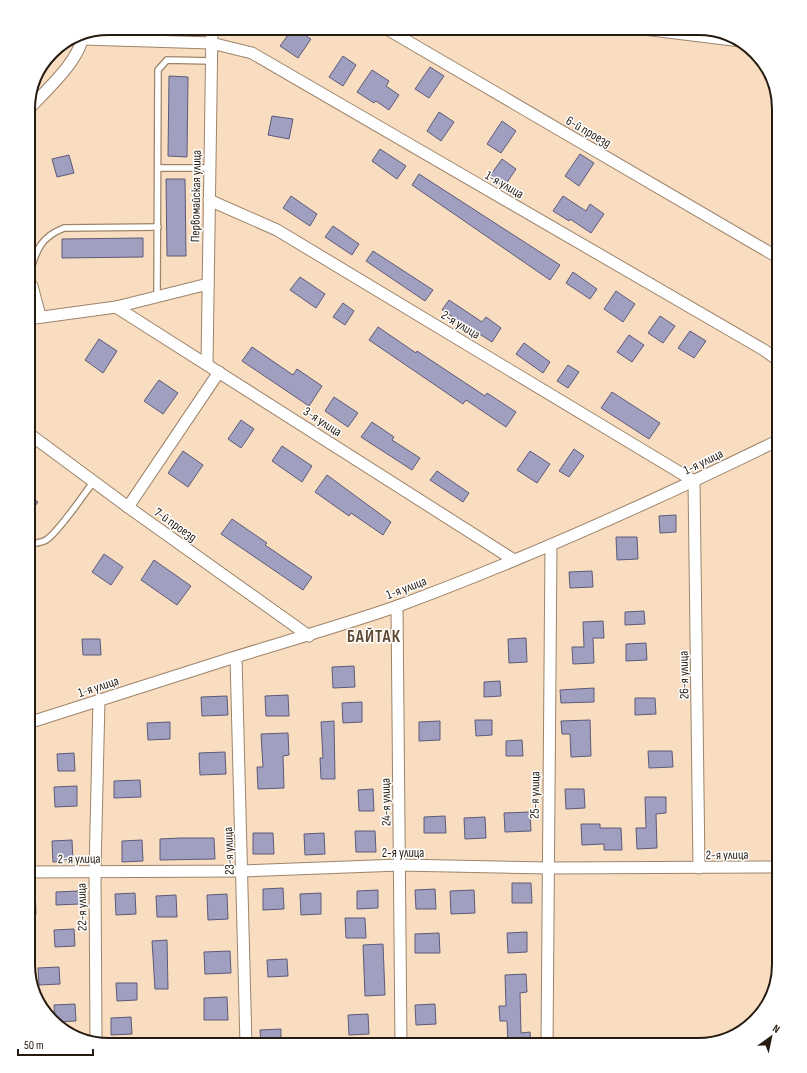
<svg xmlns="http://www.w3.org/2000/svg" width="807" height="1073" viewBox="0 0 807 1073" font-family="'Sofia Sans Condensed',sans-serif">
<style>
.building{fill:#a19fc0;stroke:#5d5a78}
.lines{fill:none;stroke-linecap:round;stroke-linejoin:round}
.lane-casing{stroke:#9d846a;stroke-width:8}
.street-casing{stroke:#9d846a;stroke-width:13}
.lane{stroke:#fff;stroke-width:5.5}
.street{stroke:#fff;stroke-width:11}
.labels{text-anchor:middle;stroke-width:3;stroke-linejoin:round;paint-order:stroke}
.street-label{font-size:13px;fill:#251b11;stroke:#fff}
.district-label{font-size:17px;font-weight:bold;letter-spacing:1px;fill:#5e472f;stroke:#fff}
.rim{fill:none;stroke:#251b11;stroke-width:2}
</style>
<rect width="100%" height="100%" fill="#f9ddc1"/>
<g class="building">
<polygon points="293,28 311,39 298,58 280,46"/>
<polygon points="343,56 356,65 343,86 329,77"/>
<polygon points="430,67 444,76 429,98 415,89"/>
<polygon points="372,70 389,81 386,86 399,95 389,110 376,101 374,103 357,92"/>
<polygon points="169,76 188,77 187,157 168,156"/>
<polygon points="439,112 454,122 441,141 427,131"/>
<polygon points="272,116 293,119 289,139 268,135"/>
<polygon points="502,121 516,131 501,153 487,144"/>
<polygon points="380,149 406,166 397,179 372,161"/>
<polygon points="580,154 594,163 579,186 565,176"/>
<polygon points="69,155 74,173 57,177 52,159"/>
<polygon points="502,159 516,169 504,187 489,177"/>
<polygon points="419,174 560,265 550,280 412,185"/>
<polygon points="166,179 185,179 186,256 167,256"/>
<polygon points="291,196 317,214 310,226 283,208"/>
<polygon points="563,196 586,211 590,204 604,214 591,233 570,219 569,221 553,211"/>
<polygon points="333,226 359,244 352,255 325,237"/>
<polygon points="143,238 143,257 62,258 62,239"/>
<polygon points="373,251 433,290 425,301 366,261"/>
<polygon points="573,272 597,289 590,299 566,283"/>
<polygon points="300,277 325,294 316,308 290,290"/>
<polygon points="616,291 635,304 623,322 604,309"/>
<polygon points="449,300 482,322 486,317 501,328 492,342 442,310"/>
<polygon points="343,303 354,311 345,325 333,317"/>
<polygon points="660,316 675,326 663,343 648,333"/>
<polygon points="378,327 416,353 417,351 485,396 487,393 516,412 506,427 466,400 463,404 369,340"/>
<polygon points="690,331 706,341 694,358 678,348"/>
<polygon points="629,335 644,345 632,362 617,352"/>
<polygon points="99,339 117,351 103,373 85,360"/>
<polygon points="524,343 550,362 543,373 516,354"/>
<polygon points="252,347 293,375 297,369 322,386 309,406 242,361"/>
<polygon points="568,365 579,372 568,388 557,381"/>
<polygon points="159,380 178,393 163,414 144,401"/>
<polygon points="612,392 660,423 649,439 601,408"/>
<polygon points="334,397 358,413 348,427 325,411"/>
<polygon points="241,420 254,429 241,448 228,439"/>
<polygon points="372,422 394,437 392,440 420,458 412,470 361,437"/>
<polygon points="282,446 312,466 302,482 272,461"/>
<polygon points="574,449 584,456 569,477 559,471"/>
<polygon points="183,451 203,465 188,487 168,473"/>
<polygon points="530,451 550,464 537,483 517,470"/>
<polygon points="437,471 469,493 463,502 430,480"/>
<polygon points="327,475 391,522 383,535 351,513 349,516 315,492"/>
<polygon points="28,495 38,502 28,516"/>
<polygon points="676,515 676,532 660,533 659,516"/>
<polygon points="232,519 267,543 265,545 312,577 303,590 221,534"/>
<polygon points="616,537 637,537 638,559 617,560"/>
<polygon points="104,554 123,567 111,585 92,572"/>
<polygon points="154,560 191,586 177,605 141,580"/>
<polygon points="592,571 593,587 570,588 569,572"/>
<polygon points="644,611 645,624 625,625 625,612"/>
<polygon points="603,621 604,638 593,638 594,663 573,664 572,647 584,647 583,622"/>
<polygon points="526,638 527,662 509,663 508,639"/>
<polygon points="82,639 100,639 101,655 83,655"/>
<polygon points="646,643 647,660 626,661 626,644"/>
<polygon points="354,666 355,687 333,688 332,667"/>
<polygon points="500,681 501,696 484,697 484,682"/>
<polygon points="594,688 594,702 561,703 560,690"/>
<polygon points="288,695 289,716 266,716 265,696"/>
<polygon points="227,696 228,715 202,716 201,697"/>
<polygon points="635,698 655,698 656,714 635,715"/>
<polygon points="362,702 362,722 343,723 342,703"/>
<polygon points="475,720 492,720 492,735 476,736"/>
<polygon points="590,720 591,756 571,757 570,734 562,734 561,721"/>
<polygon points="334,721 335,779 321,779 320,758 323,758 321,722"/>
<polygon points="440,721 440,740 419,741 419,722"/>
<polygon points="170,722 170,739 148,740 147,723"/>
<polygon points="288,733 289,755 283,756 284,788 258,789 257,767 263,767 261,734"/>
<polygon points="522,740 523,756 506,756 506,741"/>
<polygon points="648,751 672,751 673,767 649,768"/>
<polygon points="225,752 226,774 200,775 199,753"/>
<polygon points="74,753 75,771 58,771 57,754"/>
<polygon points="140,780 141,797 114,798 114,781"/>
<polygon points="77,786 77,806 55,807 54,787"/>
<polygon points="373,789 374,811 359,811 358,790"/>
<polygon points="565,789 584,789 585,808 566,809"/>
<polygon points="645,797 666,797 666,813 656,814 657,848 637,849 636,828 646,828"/>
<polygon points="530,812 531,831 505,832 504,813"/>
<polygon points="445,816 446,833 424,833 424,817"/>
<polygon points="485,817 486,838 465,839 464,818"/>
<polygon points="581,824 600,824 600,828 621,828 622,850 604,850 604,844 582,845"/>
<polygon points="355,831 375,831 376,852 356,852"/>
<polygon points="253,833 273,833 274,854 253,854"/>
<polygon points="324,833 325,854 305,855 304,834"/>
<polygon points="180,838 214,838 215,859 160,860 160,839"/>
<polygon points="72,840 73,861 53,862 52,841"/>
<polygon points="142,840 143,861 122,862 122,841"/>
<polygon points="512,883 531,883 532,903 512,903"/>
<polygon points="28,886 35,886 36,914 28,914"/>
<polygon points="283,888 284,909 263,910 263,889"/>
<polygon points="435,889 436,909 416,909 415,890"/>
<polygon points="378,890 378,908 357,909 357,891"/>
<polygon points="474,890 475,913 451,914 450,891"/>
<polygon points="79,891 79,904 56,905 56,892"/>
<polygon points="135,893 136,914 116,915 115,894"/>
<polygon points="321,893 321,914 301,915 300,894"/>
<polygon points="227,894 228,919 208,920 207,895"/>
<polygon points="176,895 177,917 157,917 156,896"/>
<polygon points="345,918 365,918 366,938 346,938"/>
<polygon points="74,929 75,946 55,947 54,930"/>
<polygon points="527,932 527,952 508,953 507,933"/>
<polygon points="439,933 440,953 415,953 415,934"/>
<polygon points="167,940 168,989 155,989 152,941"/>
<polygon points="383,944 385,995 365,996 363,945"/>
<polygon points="230,951 231,973 205,974 204,952"/>
<polygon points="287,959 288,976 268,977 267,960"/>
<polygon points="59,967 60,984 39,985 38,968"/>
<polygon points="526,974 527,992 520,993 521,1033 530,1032 531,1045 508,1045 507,1021 500,1021 499,1006 506,1006 505,975"/>
<polygon points="116,983 137,983 137,1000 117,1001"/>
<polygon points="227,997 228,1020 204,1020 204,998"/>
<polygon points="75,1004 76,1021 55,1022 54,1005"/>
<polygon points="435,1004 436,1024 416,1025 415,1005"/>
<polygon points="368,1014 369,1034 349,1035 348,1015"/>
<polygon points="131,1017 132,1034 111,1035 111,1018"/>
<polygon points="281,1029 281,1045 261,1045 260,1030"/>
</g>
<g class="lines">
<g class="lane-casing">
<g id="lane">
<polyline points="158,168 209,168"/>
<path d="M28,278C36,253 38,238 64,228L158,227"/>
<polyline points="157,297 158,70 167,60 211,61"/>
<path d="M30,544C36,543 41,543 46,540C58,533 84,494 94,481"/>
</g>
</g>
<g class="street-casing">
<g id="street">
<polyline points="385,28 779,258"/>
<polyline points="635,28 741,41"/>
<polyline points="83,39 211,43 252,53 764,350 779,361"/>
<path d="M28,110C45,91 82,59 83,33"/>
<polyline points="209,200 277,230 694,481 699,868"/>
<polyline points="28,281 32,286 40,316"/>
<polyline points="116,307 514,560"/>
<polyline points="28,319 116,307 208,284"/>
<polyline points="207,364 212,28"/>
<polyline points="28,433 128,507 309,636"/>
<polyline points="128,507 219,372"/>
<polyline points="28,542 30,544"/>
<polyline points="397,606 401,1045"/>
<polyline points="236,657 246,1045"/>
<path d="M28,723C96,701 164,679 232,658C287,641 343,625 398,606C528,558 654,501 779,440"/>
<polyline points="28,872 242,871 400,865 548,868 779,867"/>
<polyline points="96,1042 95,871 99,700"/>
<polyline points="547,1045 551,545"/>
</g>
</g>
<use href="#lane" class="lane"/>
<use href="#street" class="street"/>
</g>
<g class="labels">
<g class="street-label">
<text transform="translate(589 131) rotate(30)" y="5">6-й проезд</text>
<text transform="translate(505 184) rotate(30)" y="5">1-я улица</text>
<text transform="translate(195 196) rotate(-89)" y="5">Первомайская улица</text>
<text transform="translate(461 324) rotate(31)" y="5">2-я улица</text>
<text transform="translate(323 421) rotate(33)" y="5">3-я улица</text>
<text transform="translate(703 461) rotate(-26)" y="5">1-я улица</text>
<text transform="translate(176 524) rotate(35)" y="5">7-й проезд</text>
<text transform="translate(406 587) rotate(-21)" y="5">1-я улица</text>
<text transform="translate(683 675) rotate(-91)" y="5">26-я улица</text>
<text transform="translate(98 686) rotate(-18)" y="5">1-я улица</text>
<text transform="translate(534 795) rotate(-89)" y="5">25-я улица</text>
<text transform="translate(385 802) rotate(-91)" y="5">24-я улица</text>
<text transform="translate(228 851) rotate(-92)" y="5">23-я улица</text>
<text x="403" y="857">2-я улица</text>
<text transform="translate(727 854) rotate(-1)" y="5">2-я улица</text>
<text transform="translate(79 858) rotate(-1)" y="5">2-я улица</text>
<text transform="translate(81 907) rotate(-91)" y="5">22-я улица</text>
</g>
<g class="district-label">
<text x="374" y="642">БАЙТАК</text>
</g>
</g>
<path d="M0 0H807V1073H0ZM109 35H698A74 74 0 0 1 772 109V964A74 74 0 0 1 698 1038H109A74 74 0 0 1 35 964V109A74 74 0 0 1 109 35Z" fill="#fff" fill-rule="evenodd"/>
<path class="rim" d="M109 35H698A74 74 0 0 1 772 109V964A74 74 0 0 1 698 1038H109A74 74 0 0 1 35 964V109A74 74 0 0 1 109 35Z"/>
<g transform="translate(771 1037) rotate(33)" stroke="#ffffff" stroke-width="3" paint-order="stroke">
<path d="M0-3L7 15L0 10L-7 15Z" fill="#251b11"/>
<text y="-6" font-size="11" font-weight="bold" text-anchor="middle" fill="#251b11">N</text>
</g>
<path d="M18 1049v6h75v-6" fill="none" stroke="#251b11" stroke-width="2"/>
<text x="24" y="1049" font-size="12" fill="#251b11" stroke="#ffffff" stroke-width="3" paint-order="stroke">50 m</text>
</svg>
